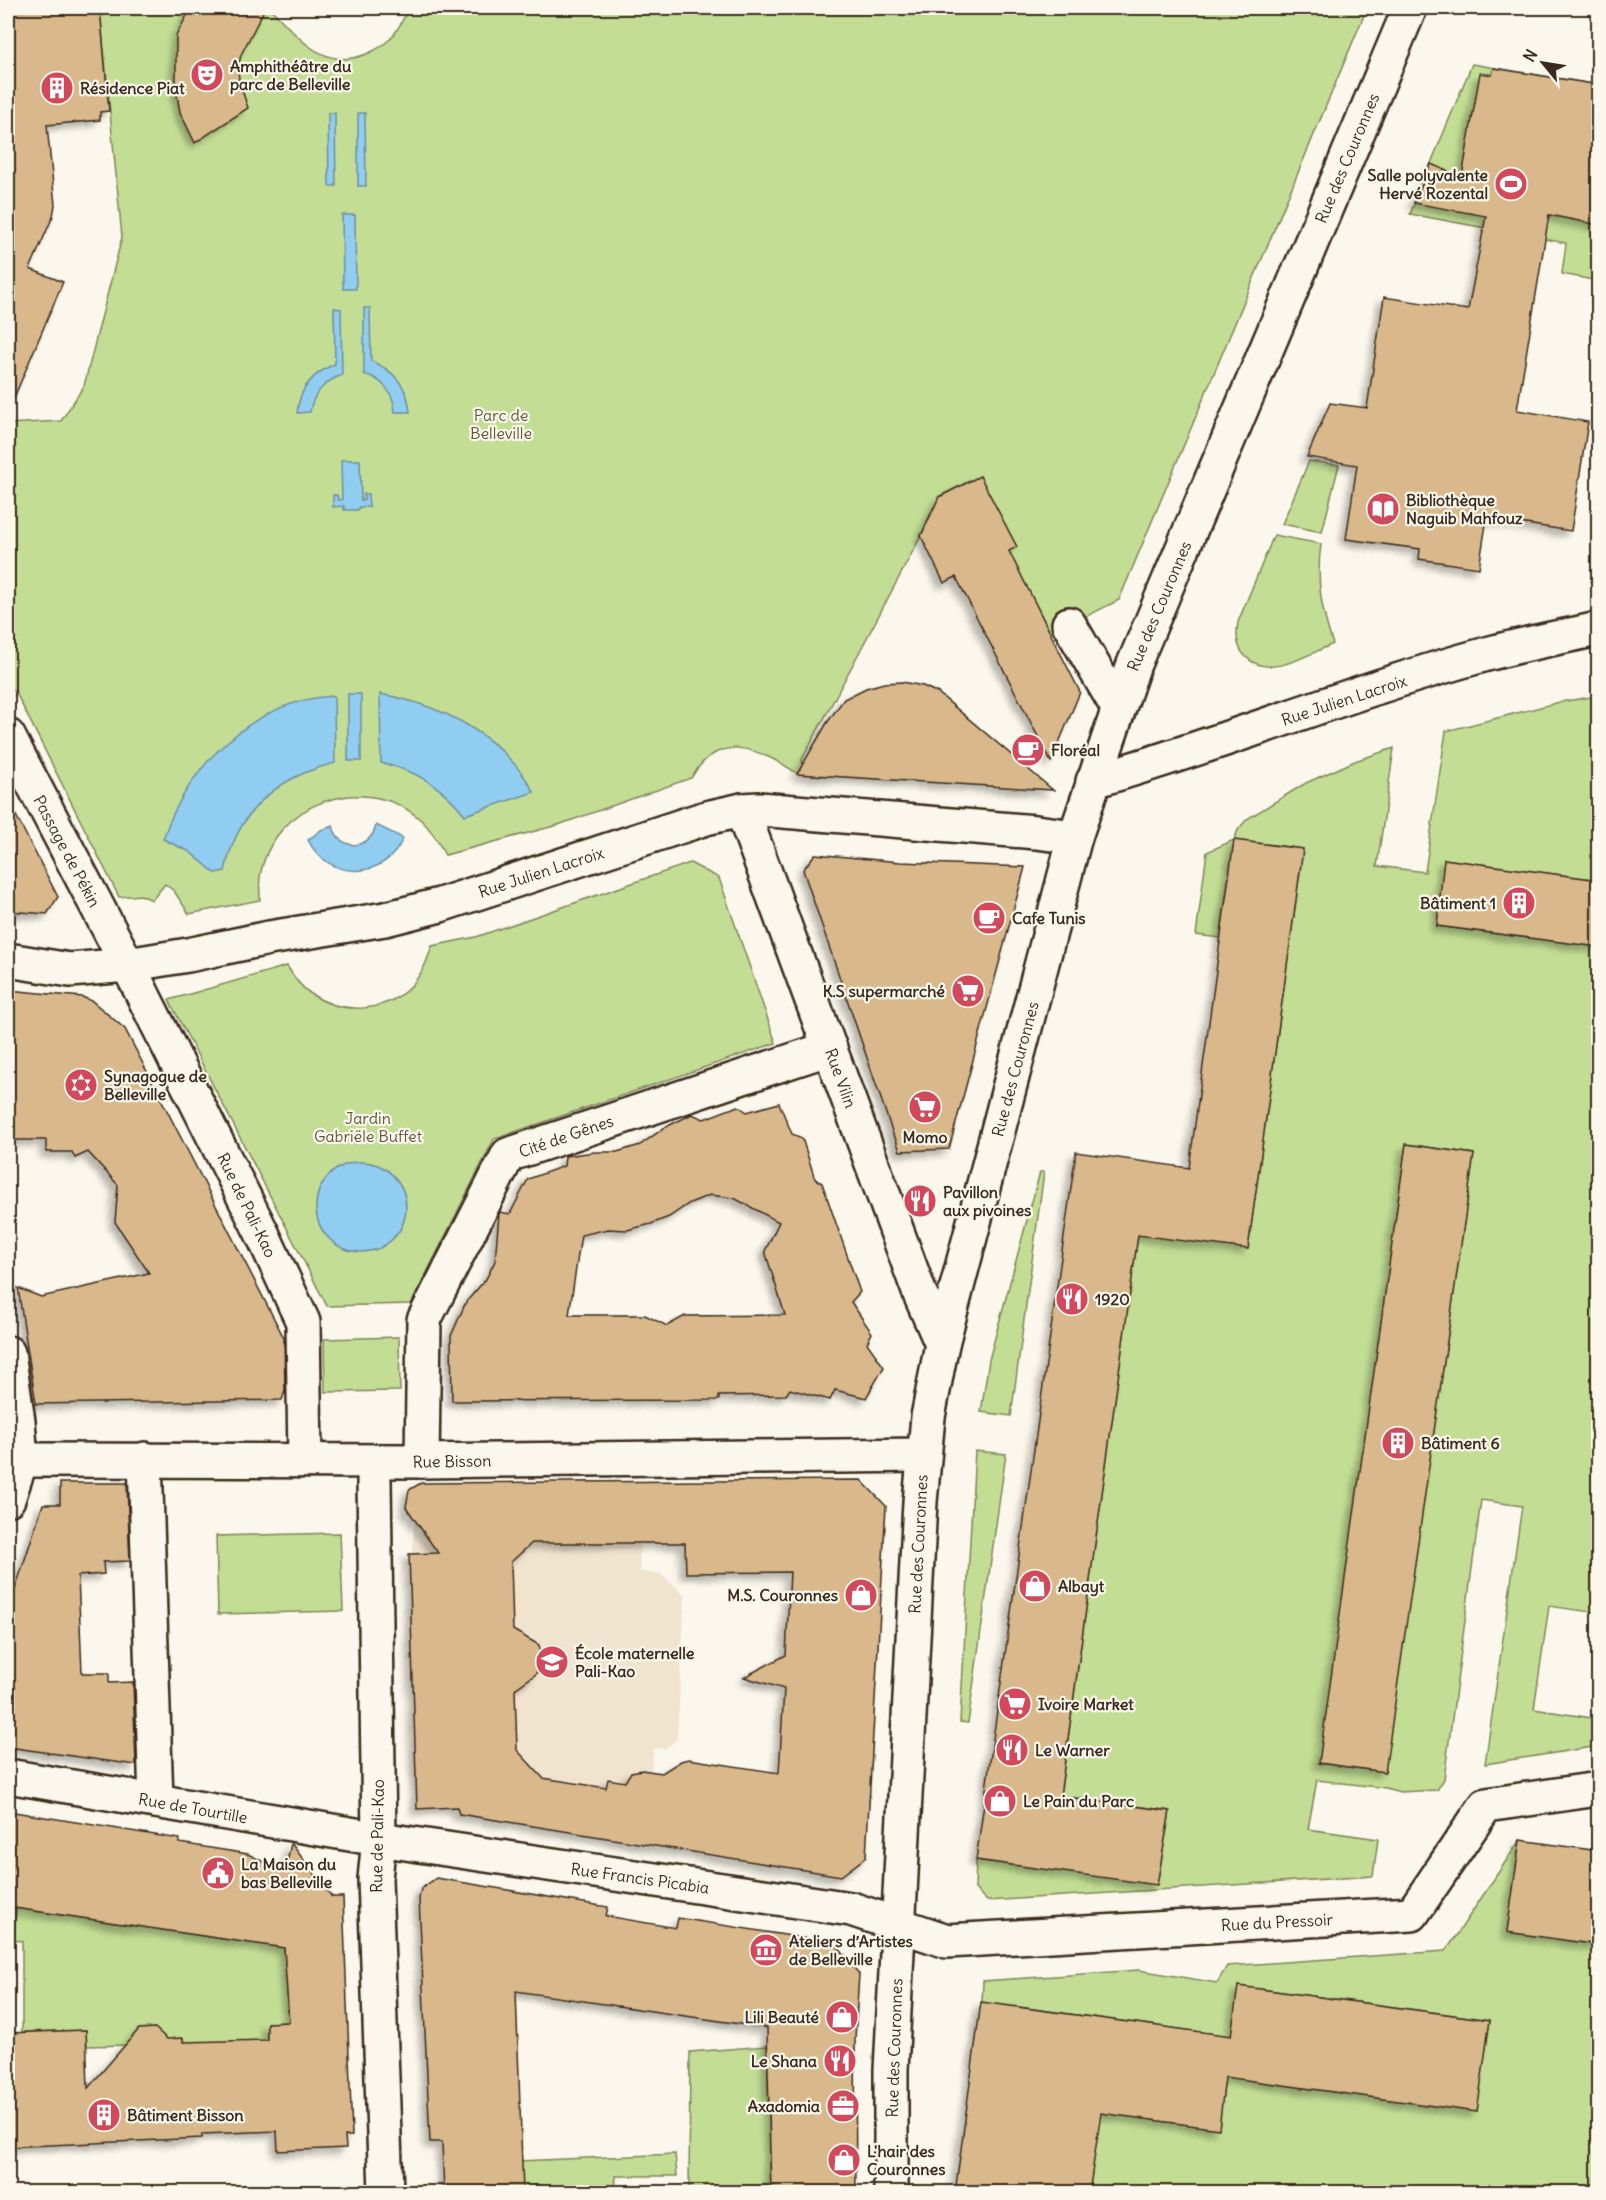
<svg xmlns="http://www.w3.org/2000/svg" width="1606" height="2200" viewBox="0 0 1606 2200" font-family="Delius,sans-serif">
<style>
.built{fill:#f1e4cf}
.green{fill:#c3de94;stroke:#7f8459;stroke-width:1.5;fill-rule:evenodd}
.water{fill:#91cdf1;stroke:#6f8c9d;stroke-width:1.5}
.building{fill:#d9b98c;stroke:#3b2a1e;stroke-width:1.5;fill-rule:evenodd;filter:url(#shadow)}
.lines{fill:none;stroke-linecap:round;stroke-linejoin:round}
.minor-casing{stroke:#3b2a1e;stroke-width:38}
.minor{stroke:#fbf7ec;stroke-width:33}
.labels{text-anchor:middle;stroke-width:4.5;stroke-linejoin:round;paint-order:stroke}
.poi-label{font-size:16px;font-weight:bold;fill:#3b2a1e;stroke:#fbf7ec;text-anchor:start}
.street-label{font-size:16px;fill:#3b2a1e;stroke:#fbf7ec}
.park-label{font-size:16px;fill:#5d573c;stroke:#fbf7ec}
</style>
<defs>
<filter id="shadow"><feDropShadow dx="-5.5" dy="5.5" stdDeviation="3" flood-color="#0004"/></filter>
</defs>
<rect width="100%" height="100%" fill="#fbf7ec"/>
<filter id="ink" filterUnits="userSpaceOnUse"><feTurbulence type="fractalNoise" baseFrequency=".0167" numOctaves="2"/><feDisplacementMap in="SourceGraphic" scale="12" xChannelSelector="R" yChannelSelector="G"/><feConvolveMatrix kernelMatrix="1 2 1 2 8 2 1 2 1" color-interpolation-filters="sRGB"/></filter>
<g filter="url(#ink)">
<polygon class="built" points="639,1482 640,1572 660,1573 685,1595 677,1739 665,1749 654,1749 639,1843 459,1814 424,1634 411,1633 409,1554 413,1554 414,1517 407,1508 408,1493 410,1490"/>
<g class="green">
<path d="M100,8H270C299,38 325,74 371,52C391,43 400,28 408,8H1367L1119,600L1051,634L1008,551L992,499L980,476L938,497L940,505L933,508L921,536L802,760L803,763L798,774C761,749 719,730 691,778L558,825L445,855C439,843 432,830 422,821C366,769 272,802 260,877C259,884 260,892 260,900L189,914L174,891L165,884L152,900L141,895L119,897L15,691L8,689V424L61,421L84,386L122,237Z"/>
<polygon points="1472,64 1598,85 1598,281 1562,274 1566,243 1410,214"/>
<polygon points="1309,461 1339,465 1322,532 1282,524"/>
<path d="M1274,535L1321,544C1316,579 1321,610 1333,644C1308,654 1270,680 1246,657C1236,647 1236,635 1238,622Z"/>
<path d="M1598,696V880L1445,859L1437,926L1598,947V1613L1549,1606L1534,1709L1598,1719V1746L1485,1764L1522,1506L1481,1500L1444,1779L1437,1790L1400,1792L1386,1788L1317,1780L1308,1829L1378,1839L1373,1876L987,1901L975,1889L976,1860L1157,1884L1170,1811L1060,1796L1138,1234L1248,1249L1303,849L1234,840L1220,938L1196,935L1207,852L1234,840L1238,830L1247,819L1306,783L1355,761L1394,748L1377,866L1425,872L1446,731L1560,702ZM1406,1144L1474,1154L1384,1772L1320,1763Z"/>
<path d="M690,863L719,878L776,1043L494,1139L411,1304L327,1306L169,1000L287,966C293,976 300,987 311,994C344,1016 391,1013 416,980C424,970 428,958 432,946L476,937Z"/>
<polygon points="1040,1172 1044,1172 1011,1416 981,1412 989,1360"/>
<polygon points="399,1337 400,1391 325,1392 324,1339"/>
<polygon points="975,1451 1006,1454 968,1723 960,1722"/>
<polygon points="340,1533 343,1611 218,1614 216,1536"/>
<polygon points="1520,1840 1507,1932 1598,1945 1598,2192 1089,2192 1058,2107 1218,2129 1225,2077 1476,2112 1490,2020 1239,1986 1231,2036 982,2002 983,1981 1139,1970 1217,1983 1227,1966 1446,1951"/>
<polygon points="16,1908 251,1943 283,1931 289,2022 267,2023 267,2042 183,2042 183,2038 167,2039 154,2028 139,2029 129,2041 128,2045 87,2046 86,2030 22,2032 22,1941 14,1940"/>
<polygon points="767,2046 771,2192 689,2192 690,2052"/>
<polygon points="675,2154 677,2176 616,2176 615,2192 563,2192 563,2190 521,2192 520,2161"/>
</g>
<g class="water">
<polygon points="328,113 335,113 336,186 329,186"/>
<polygon points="358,113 365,113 366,186 358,186"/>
<polygon points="342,215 355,215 356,289 343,289"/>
<path d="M334,308L341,309L342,375C325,381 312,395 310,412L297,413C299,389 313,373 335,364Z"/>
<path d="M364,308H370L371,361C394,370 408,387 410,412H395C394,394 383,379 364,374Z"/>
<polygon points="341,460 360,460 361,500 364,500 364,494 368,494 369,507 359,507 358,510 344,510 344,506 333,507 333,495 337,495 338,500 342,500"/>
<rect x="348" y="694" width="13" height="67"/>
<path d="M380,694C442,705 502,735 534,792L465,815C444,788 415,770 381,763Z"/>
<path d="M334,696L335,763C277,777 237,811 225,871L215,873L190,852L163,839C187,767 253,700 334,696Z"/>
<path d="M376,825L403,838C386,881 328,881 308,840L321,830L333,826C339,852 371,850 376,825Z"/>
<circle cx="361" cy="1207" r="45"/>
</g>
<g class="building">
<polygon points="8,8 100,8 109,111 100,112 100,120 47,125 55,205 53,216 30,269 63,282 8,412 8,259 13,262 8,202"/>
<polygon points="191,8 265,8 241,55 238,68 239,81 248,108 195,143 180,112 176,89 176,36"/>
<polygon points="1494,68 1599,85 1599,225 1549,215 1517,410 1588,422 1571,531 1487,518 1479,568 1419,559 1420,549 1346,539 1357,465 1307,457 1330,403 1367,408 1384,297 1468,310 1486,216 1414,203 1431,164 1462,177 1480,73 1492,75"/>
<polygon points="980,476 1017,547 1009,551 1080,692 1051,762 956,577 944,583 921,536 939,497"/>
<polygon points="902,682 923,686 938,693 1053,790 797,774 827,723 844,699 866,688 884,683"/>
<polygon points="8,800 58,897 47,914 8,911"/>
<polygon points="1234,840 1303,849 1248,1249 1138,1235 1060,1796 1170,1811 1157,1885 976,1860 1076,1152 1189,1168"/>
<polygon points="815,854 900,862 1025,867 949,1149 900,1151 895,1137 894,1137 803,870"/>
<polygon points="1444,859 1599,880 1599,947 1437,926"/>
<polygon points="8,990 82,997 92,1001 125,1029 284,1338 285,1391 282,1400 36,1404 18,1288 41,1297 149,1273 115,1222 118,1185 88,1152 75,1158 72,1152 46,1152 46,1140 8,1140"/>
<path d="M779,1103L792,1134L802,1138L815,1179L822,1183L860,1292L851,1302L872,1333L867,1343L884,1367L866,1398L835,1390L830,1400L790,1389L786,1395L719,1396V1400L452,1401L451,1336L466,1302L486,1279L495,1261L499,1214L500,1212L510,1214L528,1179L564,1166L565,1156L595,1152H617L640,1145L664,1128L692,1114L704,1119L738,1106L747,1112ZM710,1195L734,1198L779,1222L765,1251L785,1315L685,1316L667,1326L645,1315H569L581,1235L608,1229L627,1230L651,1224L669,1217L690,1203Z"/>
<polygon points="1406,1144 1474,1154 1385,1772 1319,1763"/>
<path d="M861,1480L886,1506L866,1857L841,1876L459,1814L457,1807L417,1809L409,1554L438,1553L406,1507L409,1490L421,1483ZM532,1543H685L686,1573L790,1572L786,1655L744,1677L784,1689L779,1773L688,1759L681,1761L662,1773L642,1770L631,1772L625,1782L608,1779L606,1788L543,1778L517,1750L515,1689L536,1674L542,1659L539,1645L513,1630L511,1562Z"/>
<polygon points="60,1483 127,1483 130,1561 103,1562 104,1574 78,1576 82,1673 109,1673 109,1683 133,1682 136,1765 8,1747 8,1611 43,1504 60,1504"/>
<polygon points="8,1811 180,1839 179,1843 248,1854 285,1873 291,1843 332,1897 343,1897 352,2136 345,2136 346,2148 278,2151 277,2131 202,2134 202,2138 8,2147 8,2033 86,2030 88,2088 139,2029 155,2028 167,2039 183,2038 183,2042 267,2040 267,2023 289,2022 284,1948 8,1907"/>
<polygon points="1520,1840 1599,1851 1599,1945 1507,1932"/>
<polygon points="436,1878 608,1907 606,1916 676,1928 678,1918 835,1943 859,1974 855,2039 856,2193 771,2193 767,2028 516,1991 523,2193 444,2193 442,2142 430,2142 419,1898 421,1889"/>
<polygon points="1238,1986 1490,2020 1477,2112 1225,2077 1219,2129 1101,2113 1089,2193 955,2193 981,2002 1231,2036"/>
</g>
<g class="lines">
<g class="minor-casing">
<g id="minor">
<polyline points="1069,624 1118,708"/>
<polyline points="8,736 134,977 262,1233 303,1322 305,1460"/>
<path d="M1093,781C1226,743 1354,690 1487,654C1524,644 1562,637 1598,629"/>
<polyline points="742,810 920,1294 942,1344"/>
<polyline points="8,960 70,970 127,965 188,955 269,938 385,919 440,905 706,818 742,810 759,809 1036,832 1075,837"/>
<polyline points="8,1353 18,1421 21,1460 8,1499"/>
<polyline points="145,1459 156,1801"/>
<polyline points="21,1460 422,1461 924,1455"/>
<polyline points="422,1461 424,1320 508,1155 830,1048"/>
<polyline points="374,1480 379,1839 375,1879 386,2192"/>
<polyline points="8,1776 379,1839 851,1909 947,1941 1412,1914 1486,1805 1598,1789"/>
<polyline points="891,2192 891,2070 920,1502 928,1417 942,1344 1075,837 1134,664 1410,8"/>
</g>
</g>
<use href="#minor" class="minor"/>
</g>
</g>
<defs>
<g id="theatre-disc" transform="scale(1.725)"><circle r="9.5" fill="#d1495b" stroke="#fbf7ec"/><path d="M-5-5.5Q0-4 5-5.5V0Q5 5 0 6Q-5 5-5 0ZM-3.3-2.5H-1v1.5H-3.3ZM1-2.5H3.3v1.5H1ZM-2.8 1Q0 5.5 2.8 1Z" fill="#fff"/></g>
<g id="building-disc" transform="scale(1.725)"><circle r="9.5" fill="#d1495b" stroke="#fbf7ec"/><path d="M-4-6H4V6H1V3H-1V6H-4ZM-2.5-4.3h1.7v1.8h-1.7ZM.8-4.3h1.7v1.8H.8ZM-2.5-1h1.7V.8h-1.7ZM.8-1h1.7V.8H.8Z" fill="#fff"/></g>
<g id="stadium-disc" transform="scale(1.725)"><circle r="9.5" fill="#d1495b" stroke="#fbf7ec"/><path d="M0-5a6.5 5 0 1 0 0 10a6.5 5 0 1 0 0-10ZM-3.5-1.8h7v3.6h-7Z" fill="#fff"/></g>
<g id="library-disc" transform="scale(1.725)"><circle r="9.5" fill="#d1495b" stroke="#fbf7ec"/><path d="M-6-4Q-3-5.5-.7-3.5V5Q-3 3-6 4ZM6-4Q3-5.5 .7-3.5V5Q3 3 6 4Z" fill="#fff"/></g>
<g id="cafe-disc" transform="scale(1.725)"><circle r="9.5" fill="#d1495b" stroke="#fbf7ec"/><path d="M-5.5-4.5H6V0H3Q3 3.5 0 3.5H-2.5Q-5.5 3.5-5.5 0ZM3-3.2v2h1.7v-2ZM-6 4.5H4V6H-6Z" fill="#fff"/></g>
<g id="supermarket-disc" transform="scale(1.725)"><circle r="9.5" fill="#d1495b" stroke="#fbf7ec"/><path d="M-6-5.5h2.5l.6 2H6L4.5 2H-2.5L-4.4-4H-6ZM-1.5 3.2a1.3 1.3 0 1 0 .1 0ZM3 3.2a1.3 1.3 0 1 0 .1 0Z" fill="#fff"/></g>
<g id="synagogue-disc" transform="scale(1.725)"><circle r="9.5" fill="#d1495b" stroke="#fbf7ec"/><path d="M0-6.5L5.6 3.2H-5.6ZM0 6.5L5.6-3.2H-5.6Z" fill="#fff"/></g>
<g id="restaurant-disc" transform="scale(1.725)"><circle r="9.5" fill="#d1495b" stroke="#fbf7ec"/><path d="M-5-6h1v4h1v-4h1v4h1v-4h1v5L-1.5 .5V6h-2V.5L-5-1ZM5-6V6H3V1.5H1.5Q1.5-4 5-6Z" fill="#fff"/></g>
<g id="shop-disc" transform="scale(1.725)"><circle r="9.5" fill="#d1495b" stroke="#fbf7ec"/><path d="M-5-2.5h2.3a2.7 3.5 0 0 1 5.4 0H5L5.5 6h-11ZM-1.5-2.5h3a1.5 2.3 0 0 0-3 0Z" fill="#fff"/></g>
<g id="school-disc" transform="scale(1.725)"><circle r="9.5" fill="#d1495b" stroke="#fbf7ec"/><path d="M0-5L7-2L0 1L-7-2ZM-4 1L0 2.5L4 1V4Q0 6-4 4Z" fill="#fff"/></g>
<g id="civic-disc" transform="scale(1.725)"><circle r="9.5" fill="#d1495b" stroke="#fbf7ec"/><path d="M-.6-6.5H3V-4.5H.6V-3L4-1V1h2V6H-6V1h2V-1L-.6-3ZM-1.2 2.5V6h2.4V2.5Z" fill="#fff"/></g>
<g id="museum-disc" transform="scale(1.725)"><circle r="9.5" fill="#d1495b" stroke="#fbf7ec"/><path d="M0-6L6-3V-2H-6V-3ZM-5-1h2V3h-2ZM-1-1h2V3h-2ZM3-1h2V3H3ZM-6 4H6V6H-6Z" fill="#fff"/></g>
<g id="office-disc" transform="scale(1.725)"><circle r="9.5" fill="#d1495b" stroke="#fbf7ec"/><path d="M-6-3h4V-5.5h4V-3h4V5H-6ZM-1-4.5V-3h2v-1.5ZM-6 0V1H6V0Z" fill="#fff"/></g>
</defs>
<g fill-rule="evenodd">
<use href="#theatre-disc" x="207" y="75"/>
<use href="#building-disc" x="57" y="88"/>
<use href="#stadium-disc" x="1511" y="184"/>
<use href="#library-disc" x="1383" y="509"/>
<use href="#cafe-disc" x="1028" y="750"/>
<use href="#building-disc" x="1519" y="903"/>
<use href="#cafe-disc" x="989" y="918"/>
<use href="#supermarket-disc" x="968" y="991"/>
<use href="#synagogue-disc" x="81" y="1085"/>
<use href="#supermarket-disc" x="925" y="1107"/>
<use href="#restaurant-disc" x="920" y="1201"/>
<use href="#restaurant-disc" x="1072" y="1299"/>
<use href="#building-disc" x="1398" y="1443"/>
<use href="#shop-disc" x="1035" y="1586"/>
<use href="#shop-disc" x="861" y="1595"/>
<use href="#school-disc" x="552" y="1662"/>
<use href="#supermarket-disc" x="1015" y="1704"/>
<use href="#restaurant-disc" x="1012" y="1750"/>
<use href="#shop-disc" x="1000" y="1801"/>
<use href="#civic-disc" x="218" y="1873"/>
<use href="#museum-disc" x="766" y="1950"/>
<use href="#shop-disc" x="842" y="2017"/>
<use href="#restaurant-disc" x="840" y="2061"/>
<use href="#office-disc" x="843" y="2106"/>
<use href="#building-disc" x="104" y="2115"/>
<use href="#shop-disc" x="844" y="2160"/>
</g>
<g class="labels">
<g class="poi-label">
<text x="230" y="72">Amphithéâtre du<tspan x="230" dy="18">parc de Belleville</tspan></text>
<text x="80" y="94">Résidence Piat</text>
<text x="1488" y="181" text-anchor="end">Salle polyvalente<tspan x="1488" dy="18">Hervé Rozental</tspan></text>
<text x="1406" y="506">Bibliothèque<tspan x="1406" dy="18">Naguib Mahfouz</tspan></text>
<text x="1051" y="756">Floréal</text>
<text x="1496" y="909" text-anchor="end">Bâtiment 1</text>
<text x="1012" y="924">Cafe Tunis</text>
<text x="945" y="997" text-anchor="end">K.S supermarché</text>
<text x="104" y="1082">Synagogue de<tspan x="104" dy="18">Belleville</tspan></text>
<text x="925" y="1143" text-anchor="middle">Momo</text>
<text x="943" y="1198">Pavillon<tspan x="943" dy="18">aux pivoines</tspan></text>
<text x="1095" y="1305">1920</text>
<text x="1421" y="1449">Bâtiment 6</text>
<text x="1058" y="1592">Albayt</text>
<text x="838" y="1601" text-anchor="end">M.S. Couronnes</text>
<text x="575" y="1659">École maternelle<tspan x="575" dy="18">Pali-Kao</tspan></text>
<text x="1038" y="1710">Ivoire Market</text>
<text x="1035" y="1756">Le Warner</text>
<text x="1023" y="1807">Le Pain du Parc</text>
<text x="241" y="1870">La Maison du<tspan x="241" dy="18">bas Belleville</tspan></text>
<text x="789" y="1947">Ateliers d’Artistes<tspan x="789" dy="18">de Belleville</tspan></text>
<text x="819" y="2023" text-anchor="end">Lili Beauté</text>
<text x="817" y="2067" text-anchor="end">Le Shana</text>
<text x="820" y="2112" text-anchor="end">Axadomia</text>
<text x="127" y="2121">Bâtiment Bisson</text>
<text x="867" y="2157">L'hair des<tspan x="867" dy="18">Couronnes</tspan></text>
</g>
<g class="street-label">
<text transform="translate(1347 158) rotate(-67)" y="6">Rue des Couronnes</text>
<text transform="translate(1159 606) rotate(-67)" y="6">Rue des Couronnes</text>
<text transform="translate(1344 700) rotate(-18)" y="6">Rue Julien Lacroix</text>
<text transform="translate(67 851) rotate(62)" y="6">Passage de Pékin</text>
<text transform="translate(541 872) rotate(-18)" y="6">Rue Julien Lacroix</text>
<text transform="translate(1015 1069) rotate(-75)" y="6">Rue des Couronnes</text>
<text transform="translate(841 1078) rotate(70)" y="6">Rue Vilin</text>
<text transform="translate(566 1136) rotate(-19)" y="6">Cité de Gênes</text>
<text transform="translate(247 1205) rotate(64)" y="6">Rue de Pali-Kao</text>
<text transform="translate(452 1461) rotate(-1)" y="6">Rue Bisson</text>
<text transform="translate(918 1544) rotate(-87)" y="6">Rue des Couronnes</text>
<text transform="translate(193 1808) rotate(10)" y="6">Rue de Tourtille</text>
<text transform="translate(377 1836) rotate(-89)" y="6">Rue de Pali-Kao</text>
<text transform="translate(640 1878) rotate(8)" y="6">Rue Francis Picabia</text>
<text transform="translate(1277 1922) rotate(-3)" y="6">Rue du Pressoir</text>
<text transform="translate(894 2048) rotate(-88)" y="6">Rue des Couronnes</text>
</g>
<g class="park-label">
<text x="501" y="421">Parc de<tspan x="501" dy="18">Belleville</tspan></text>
<text x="368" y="1124">Jardin<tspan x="368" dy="18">Gabriële Buffet</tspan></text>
</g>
</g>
<rect width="1606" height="2200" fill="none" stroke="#fbf7ec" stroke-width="30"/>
<rect x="15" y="15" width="1576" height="2170" fill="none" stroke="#3b2a1e" stroke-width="2" filter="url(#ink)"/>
<g transform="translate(1543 63) rotate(300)" stroke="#fbf7ec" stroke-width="4.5" paint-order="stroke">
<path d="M0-4.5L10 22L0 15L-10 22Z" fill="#3b2a1e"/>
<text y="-9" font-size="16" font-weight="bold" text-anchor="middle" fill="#3b2a1e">N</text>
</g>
</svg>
